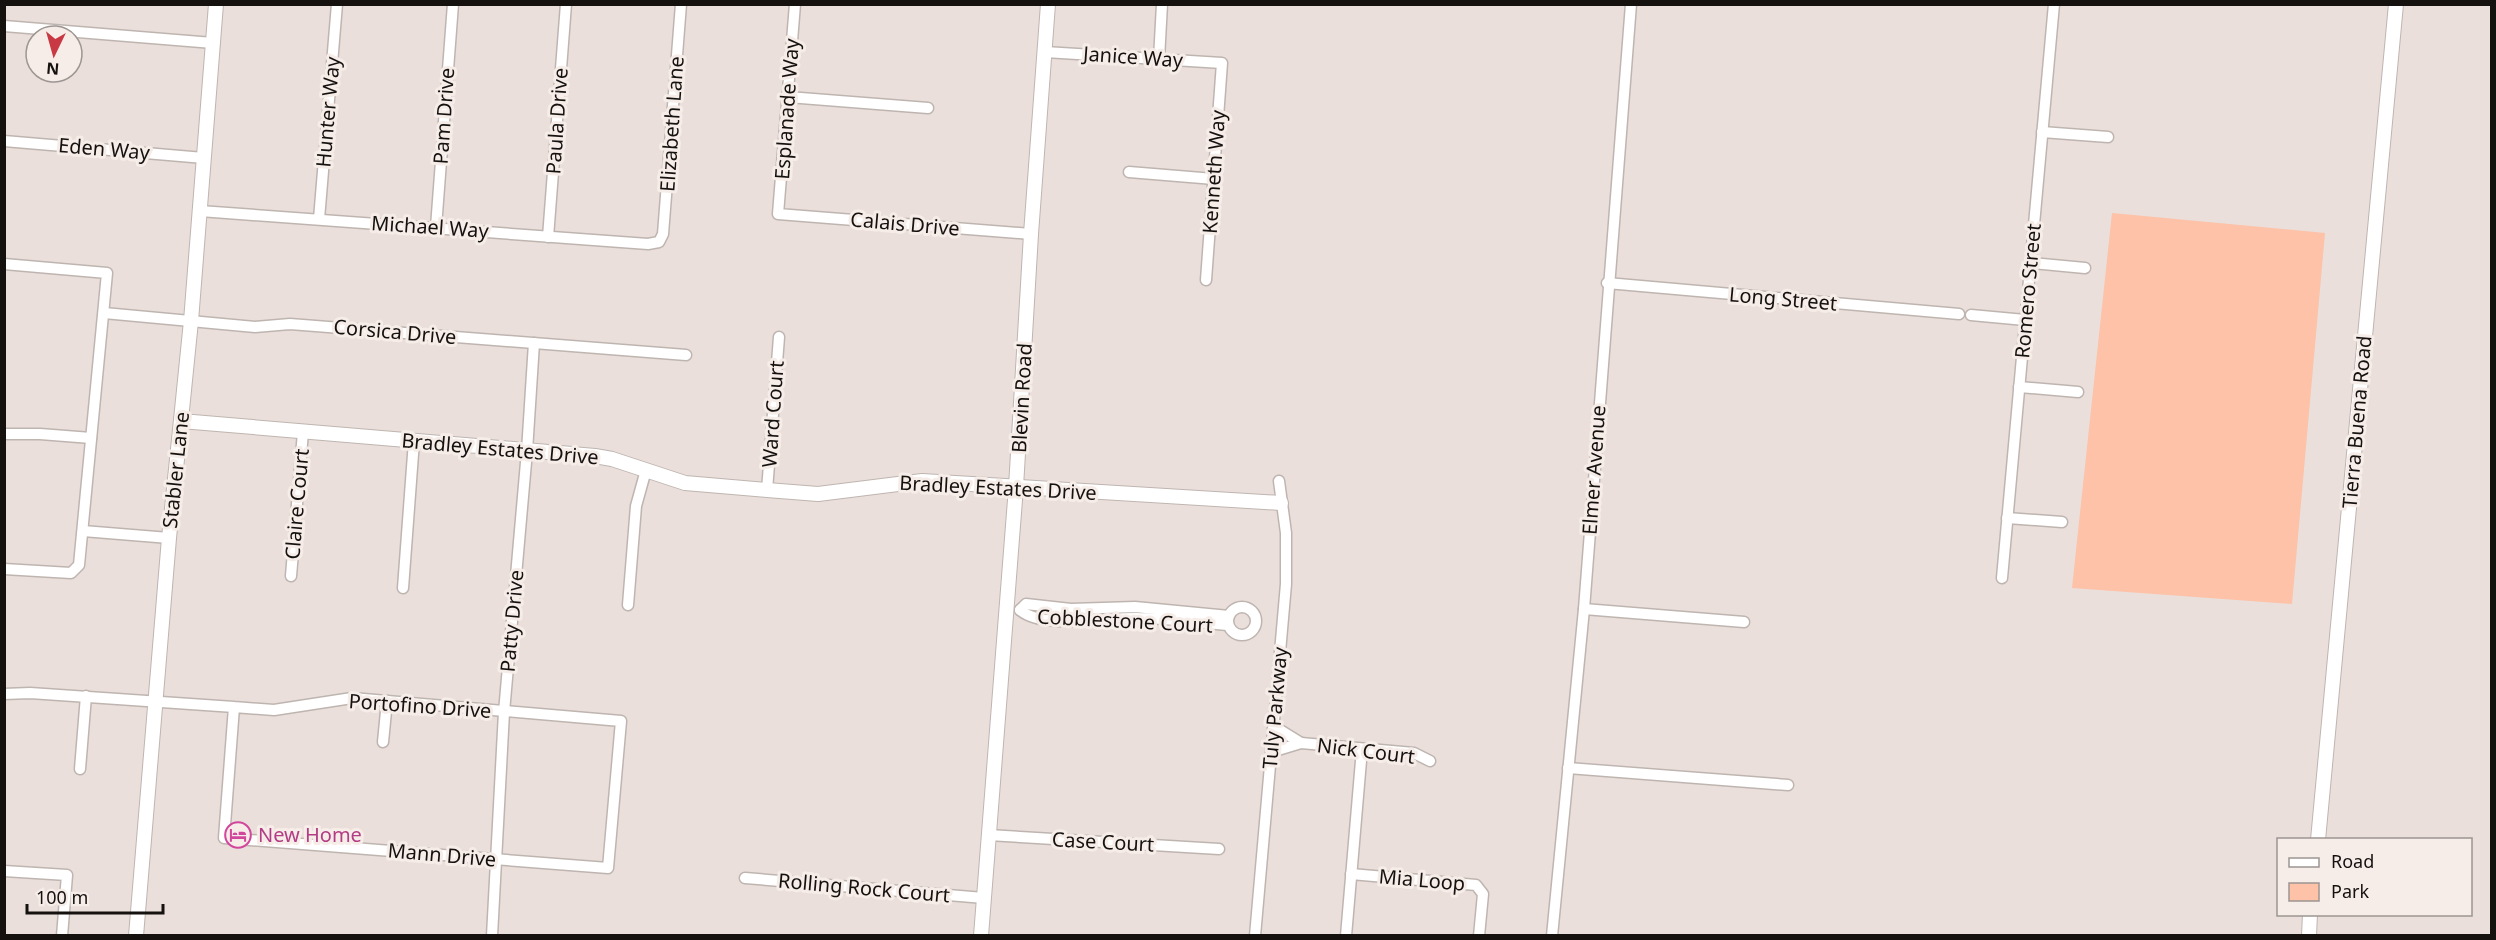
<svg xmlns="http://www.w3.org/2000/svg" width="2496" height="940" viewBox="0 0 2496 940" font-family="'Noto Sans',sans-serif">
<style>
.green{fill:#fdc2a7}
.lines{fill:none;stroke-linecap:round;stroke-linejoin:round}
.minor-casing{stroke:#bfb5b0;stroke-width:13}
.tertiary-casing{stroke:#bfb5b0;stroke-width:16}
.minor{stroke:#fff;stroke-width:10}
.tertiary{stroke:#fff;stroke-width:14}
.labels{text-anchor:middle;stroke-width:6;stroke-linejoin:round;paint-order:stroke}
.street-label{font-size:20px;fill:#14110f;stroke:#f7ede8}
.hotel-label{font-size:20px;fill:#b23c85;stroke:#f7ede8;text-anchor:start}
</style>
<rect width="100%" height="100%" fill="#eadfdb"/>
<polygon class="green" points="2112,213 2325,233 2292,604 2072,588"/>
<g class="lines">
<g class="minor-casing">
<g id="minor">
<polyline points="795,4 778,214 1031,234"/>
<polyline points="4,26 213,43"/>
<polyline points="1045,52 1222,63 1206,280"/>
<polyline points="1159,59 1162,4"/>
<polyline points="788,97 928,108"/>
<polyline points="2042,132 2108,137"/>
<polyline points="4,141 204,158"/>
<polyline points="1129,172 1214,179"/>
<polyline points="200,211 648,244 659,242 663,234 681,4"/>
<polyline points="319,219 337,4"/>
<polyline points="436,227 453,4"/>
<polyline points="548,237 566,4"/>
<polyline points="2031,263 2085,268"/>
<polyline points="4,264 107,273 79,565 71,573 4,569"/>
<polyline points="1607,283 1959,314"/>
<polyline points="104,313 255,327 290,324 686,355"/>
<polyline points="1971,315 2025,320"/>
<polyline points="2019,387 2078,392"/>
<polyline points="4,434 40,434 91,438"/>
<polyline points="767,490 779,337"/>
<polyline points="2007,518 2062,522"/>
<polyline points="83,531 169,538"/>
<polyline points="291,576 303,432"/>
<polyline points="2002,578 2054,4"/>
<polyline points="403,588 414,441"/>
<polyline points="628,605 636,506 646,470"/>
<circle cx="1242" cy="621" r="14"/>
<polyline points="1584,609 1744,622"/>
<polyline points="1020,610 1026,604 1071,609 1135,607 1229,616"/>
<path d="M1020,610C1043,630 1108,617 1139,618C1168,618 1198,623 1228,625"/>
<polyline points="4,694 30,693 234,707 274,710 352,698 621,721 608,868 224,838 234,707"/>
<polyline points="1273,729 1280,730 1301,743"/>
<polyline points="383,742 387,701"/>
<polyline points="1271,749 1278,750 1301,743 1414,753 1430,761"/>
<polyline points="1568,768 1788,785"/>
<polyline points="80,769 86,696"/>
<polyline points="988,835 1219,849"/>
<polyline points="4,871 67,875 62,936"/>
<polyline points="1351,874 1476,885 1483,894 1479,936"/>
<polyline points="745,878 984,898"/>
<polyline points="492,936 504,712 527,451 534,343"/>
<polyline points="1255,936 1286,584 1286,533 1279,481"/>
<polyline points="1346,936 1362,749"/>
<polyline points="1552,936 1584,609 1631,4"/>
</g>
</g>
<g class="tertiary-casing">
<g id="tertiary">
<polyline points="181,421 595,456 612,459 685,483 767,490 818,494 922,481 1281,503"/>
<polyline points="2318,840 2396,4"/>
<polyline points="136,936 169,538 191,321 216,4"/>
<polyline points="981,936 1016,487 1031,234 1048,4"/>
<polyline points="2309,936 2310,914"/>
</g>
</g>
<use href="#minor" class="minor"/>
<use href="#tertiary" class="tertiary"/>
</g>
<defs>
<g id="hotel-ring" transform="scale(1.35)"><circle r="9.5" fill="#f7ede8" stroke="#d1479c" stroke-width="1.5"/><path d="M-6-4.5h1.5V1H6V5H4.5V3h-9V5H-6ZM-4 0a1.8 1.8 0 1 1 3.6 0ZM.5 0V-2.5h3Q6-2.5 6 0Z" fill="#d1479c"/></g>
</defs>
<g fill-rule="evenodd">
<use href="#hotel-ring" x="238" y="835"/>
</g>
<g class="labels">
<g class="street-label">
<text transform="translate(1133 57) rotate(4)" y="7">Janice Way</text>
<text transform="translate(787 109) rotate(-86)" y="7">Esplanade Way</text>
<text transform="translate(328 112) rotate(-85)" y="7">Hunter Way</text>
<text transform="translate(444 116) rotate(-86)" y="7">Pam Drive</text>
<text transform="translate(557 121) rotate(-86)" y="7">Paula Drive</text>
<text transform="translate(672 124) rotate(-86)" y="7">Elizabeth Lane</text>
<text transform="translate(104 149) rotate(5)" y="7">Eden Way</text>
<text transform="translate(1214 172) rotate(-86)" y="7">Kenneth Way</text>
<text transform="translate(905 224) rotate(5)" y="7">Calais Drive</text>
<text transform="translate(430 227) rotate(4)" y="7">Michael Way</text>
<text transform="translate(2028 291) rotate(-85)" y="7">Romero Street</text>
<text transform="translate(1783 299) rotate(5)" y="7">Long Street</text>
<text transform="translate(395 332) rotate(5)" y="7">Corsica Drive</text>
<text transform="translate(1022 398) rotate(-87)" y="7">Blevin Road</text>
<text transform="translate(773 414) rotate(-86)" y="7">Ward Court</text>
<text transform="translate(2357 422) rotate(-85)" y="7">Tierra Buena Road</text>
<text transform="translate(500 449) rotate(5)" y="7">Bradley Estates Drive</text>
<text transform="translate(176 470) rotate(-84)" y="7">Stabler Lane</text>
<text transform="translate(1594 470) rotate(-86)" y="7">Elmer Avenue</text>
<text transform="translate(998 488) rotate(3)" y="7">Bradley Estates Drive</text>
<text transform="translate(297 504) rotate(-85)" y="7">Claire Court</text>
<text transform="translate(512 621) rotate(-85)" y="7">Patty Drive</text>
<text transform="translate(1125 621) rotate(3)" y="7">Cobblestone Court</text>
<text transform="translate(420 706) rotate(4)" y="7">Portofino Drive</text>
<text transform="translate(1275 708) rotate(-85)" y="7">Tuly Parkway</text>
<text transform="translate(1366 751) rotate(7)" y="7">Nick Court</text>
<text transform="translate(1103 842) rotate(3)" y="7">Case Court</text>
<text transform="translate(442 855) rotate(5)" y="7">Mann Drive</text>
<text transform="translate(1422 880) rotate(5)" y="7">Mia Loop</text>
<text transform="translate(864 888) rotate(5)" y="7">Rolling Rock Court</text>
</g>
<g class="hotel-label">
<text x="258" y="842">New Home</text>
</g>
</g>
<rect width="2496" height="940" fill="none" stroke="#14110f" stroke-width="12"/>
<rect x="2277" y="838" width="195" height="78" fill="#f7ede8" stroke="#9c9591" stroke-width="1.5"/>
<rect x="2289" y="858" width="30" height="9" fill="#ffffff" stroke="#9c9591" stroke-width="1.5"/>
<text x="2331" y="868" font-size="18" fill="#14110f">Road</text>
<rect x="2289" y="883" width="30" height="18" fill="#fdc2a7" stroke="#9c9591" stroke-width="1.5"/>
<text x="2331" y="898" font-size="18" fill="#14110f">Park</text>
<g transform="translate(54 54) rotate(185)"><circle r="28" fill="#f7ede8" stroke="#9c9591" stroke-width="1.5"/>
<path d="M0-4.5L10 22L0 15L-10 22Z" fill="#c93944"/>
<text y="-9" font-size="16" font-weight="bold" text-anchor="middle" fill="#14110f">N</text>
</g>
<path d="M27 904v9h136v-9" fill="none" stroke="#14110f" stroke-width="3"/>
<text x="36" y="904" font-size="18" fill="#14110f" stroke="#f7ede8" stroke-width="4.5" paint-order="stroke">100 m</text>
</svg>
